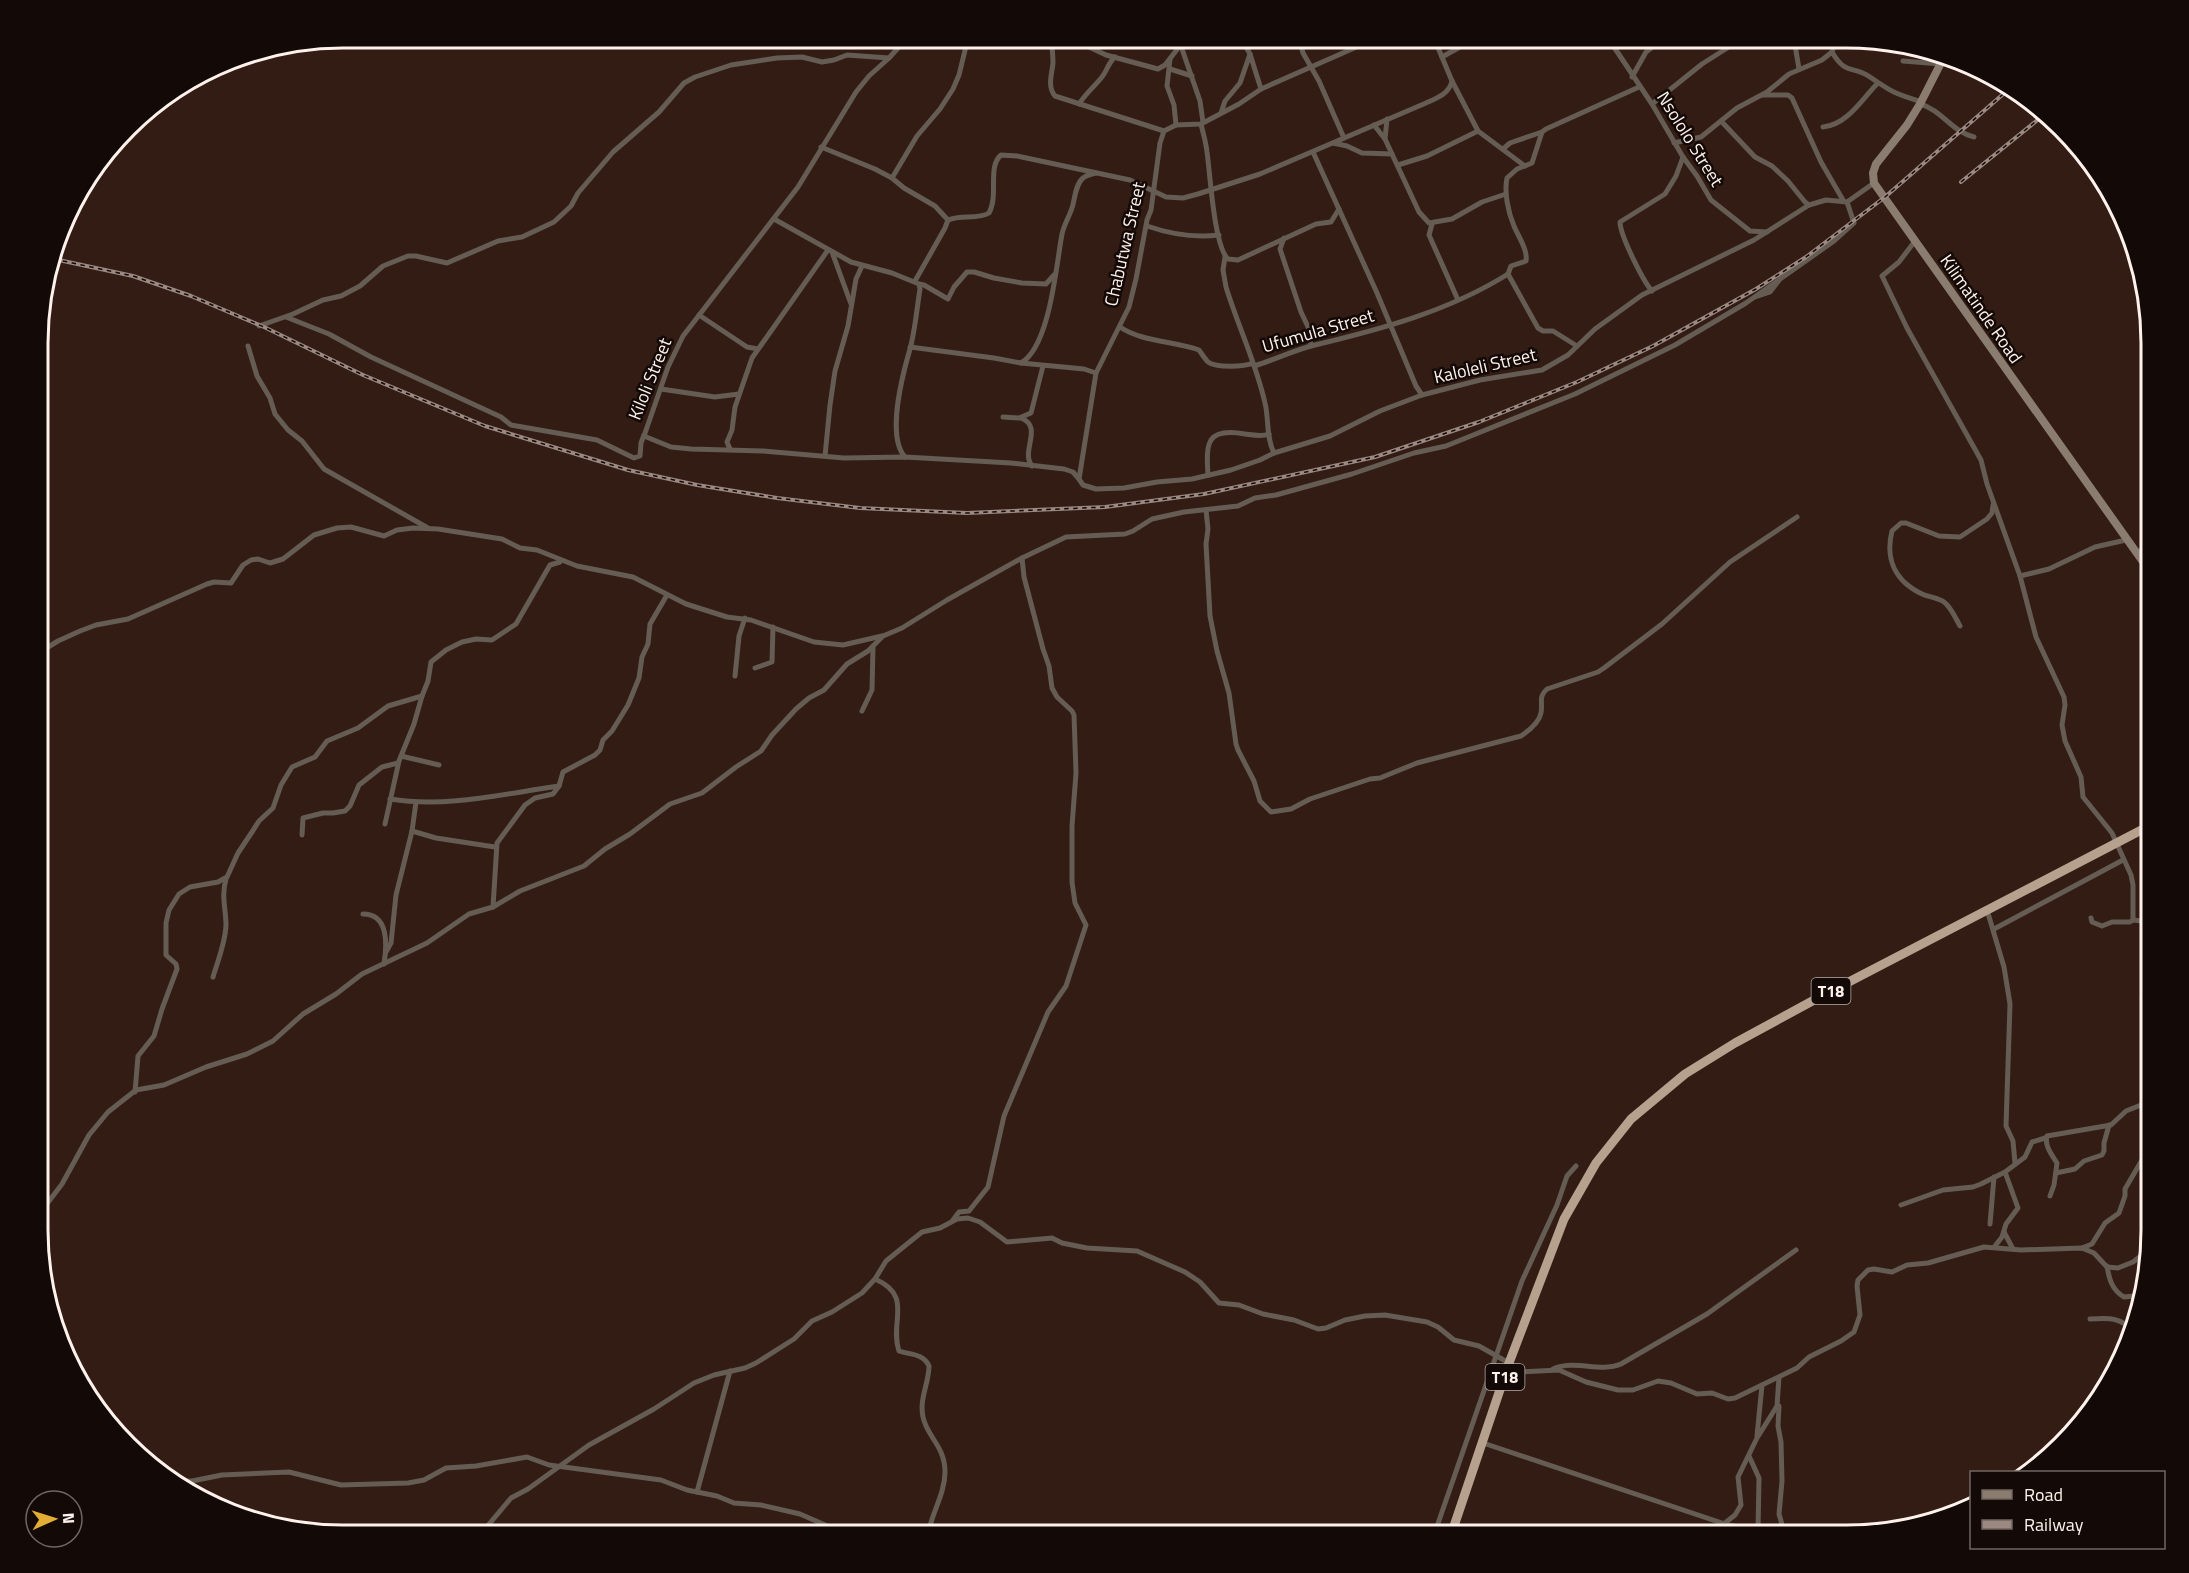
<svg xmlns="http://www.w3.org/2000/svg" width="2189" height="1573" viewBox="0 0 2189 1573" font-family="'Titillium Web',sans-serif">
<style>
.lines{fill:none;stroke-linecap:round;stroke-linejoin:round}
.minor{stroke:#655c54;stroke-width:5}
.secondary{stroke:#8b7c70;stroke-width:8}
.trunk{stroke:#b6a08e;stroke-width:9}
.rail-casing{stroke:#9a8881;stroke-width:4}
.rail{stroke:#130906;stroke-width:1.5;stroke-dasharray:4.5;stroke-linecap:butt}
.labels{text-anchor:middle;stroke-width:5;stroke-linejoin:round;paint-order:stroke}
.shield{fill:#130906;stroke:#b8aca8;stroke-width:1.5}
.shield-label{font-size:16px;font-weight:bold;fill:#fff2ed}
.street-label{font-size:18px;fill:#fff2ed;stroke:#130906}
.rim{fill:none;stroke:#fff2ed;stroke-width:3}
</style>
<rect width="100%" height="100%" fill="#321c13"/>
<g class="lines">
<g class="minor">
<polyline points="907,38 889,58 869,76 856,92 798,187 683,336 668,367 644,436 671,447 691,449 763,451 844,458 905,457 1011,463 1064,469 1073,472 1079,479"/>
<path d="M1051,38C1052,46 1053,54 1053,63C1052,74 1047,86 1055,96L1164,131"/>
<polyline points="1070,38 1106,55 1158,69 1165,65 1182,43"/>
<polyline points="1184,38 1182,49 1200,101 1203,122"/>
<polyline points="1241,38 1250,54 1261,89"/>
<polyline points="1299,38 1303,53 1319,81 1344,138"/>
<polyline points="1377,38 1261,89 1239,104 1201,124 1176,125 1164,131 1160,143 1151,210 1147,220 1136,279 1129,307 1096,373 1079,479 1083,485 1096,489 1124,488 1157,482 1192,479 1231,470 1260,460 1274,453 1330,436 1380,411 1422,395 1480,380 1542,370 1568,355 1595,329 1642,295 1754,240 1809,205 1826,200 1847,202 1874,183"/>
<polyline points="1434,38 1452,81 1478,131 1525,166"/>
<polyline points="1503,38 1504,38"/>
<polyline points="1608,38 1652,104 1683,157 1697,176 1711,200 1750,231 1767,232"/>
<polyline points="1788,38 1795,45 1799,69"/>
<path d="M1832,52C1846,76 1853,65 1870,77C1893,93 1896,94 1922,102"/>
<polyline points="1442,57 1476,38"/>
<polyline points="1170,59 1167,86 1174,105 1176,125"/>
<polyline points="1903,61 1941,64"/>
<polyline points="1170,69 1192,76"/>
<polyline points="1632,77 1646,52 1664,38"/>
<polyline points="1762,95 1788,95 1792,98 1821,162 1843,200"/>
<path d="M1079,104C1086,93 1094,87 1102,77C1107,71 1108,63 1115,57"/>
<polyline points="1652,104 1702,64 1743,38"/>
<path d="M1920,104C1942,110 1952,132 1974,137"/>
<polyline points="1221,113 1225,101 1240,83 1250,54"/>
<polyline points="1387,119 1385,139 1419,212 1429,223 1452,219 1482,202 1506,194"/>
<polyline points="1721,121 1755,157 1772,166 1788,181 1805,202 1809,205"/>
<path d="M1201,124C1203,133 1206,142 1207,152C1210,172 1214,247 1228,259L1238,260L1316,224L1331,222L1339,209"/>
<polyline points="1374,125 1385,139"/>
<path d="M1823,127C1847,125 1862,99 1877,84"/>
<polyline points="1333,143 1347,146 1362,153 1392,154"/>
<polyline points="1674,143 1701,137 1737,108 1767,92 1789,74 1822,60 1832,52 1837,38"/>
<polyline points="821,147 875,169 892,178 904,188 935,206 948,220 945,228 915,281"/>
<polyline points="1503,149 1510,143 1542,132"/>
<polyline points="1313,152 1377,293 1416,386 1422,395"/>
<polyline points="1398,165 1427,156 1478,131"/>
<polyline points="892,178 917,136 940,109 953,89 959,75 968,38"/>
<path d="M774,219L851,262L892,273L919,284L920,289C917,307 915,331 910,349C903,373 886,436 905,457"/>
<path d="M948,220C961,214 978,220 989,213C999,195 987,167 1001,155L1017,156L1130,180L1166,197L1183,198L1198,194L1260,174L1426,103C1437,98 1449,94 1452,81"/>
<polyline points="1432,224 1429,235 1458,300"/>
<path d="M1147,226C1170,234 1194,238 1219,235"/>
<polyline points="1284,238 1280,249 1301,312 1309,329 1311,346"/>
<polyline points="1915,241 1899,262 1882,276 1907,328 1981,460 1987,484 2020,576 2036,637 2064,697 2065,705 2062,725 2065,741 2081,777 2083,797 2112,833 2131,875 2133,885 2133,920 2151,922"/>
<polyline points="832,252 851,304"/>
<path d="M1225,257L1223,270L1226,287C1238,326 1256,363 1265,403C1269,419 1266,438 1274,453"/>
<polyline points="1508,274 1538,328 1543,331 1553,331 1577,346"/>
<polyline points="919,284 924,285 948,299 954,287 967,272 974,272 994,278 1022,283 1046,284 1054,275"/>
<path d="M1652,291C1643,281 1620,235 1620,222L1665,194L1676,176L1683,157"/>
<polyline points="1755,297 1770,292 1780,279"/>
<polyline points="699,315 747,347 758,349"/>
<polyline points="286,317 329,334 371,357 501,417 511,425 597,440 634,458 640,456 641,443 644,435"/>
<polyline points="259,326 293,314 323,300 341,296 360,286 383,266 408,256 416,256 447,263 498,241 522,237 554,222 571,206 578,193 613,152 659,112 684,83 695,77 731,65 777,58 802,57 822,62 834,60 847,55 889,58"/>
<path d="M1120,327C1142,342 1174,341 1199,350C1202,354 1205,359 1208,362C1216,368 1244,367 1253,363"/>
<polyline points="248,346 257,376 270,398 275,414 288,430 302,441 324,469 428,528"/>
<path d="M910,347L994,358L1021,363C1050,346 1056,266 1062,234C1064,225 1069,217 1072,208C1075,199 1075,185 1083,178C1087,175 1092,174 1096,173"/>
<polyline points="1021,363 1084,369 1096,373"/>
<path d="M1254,366C1274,360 1294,350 1315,345C1382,329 1449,311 1508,274L1511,266L1526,261C1528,250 1518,236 1514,226C1508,212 1504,192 1507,178L1517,169L1532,163L1542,132L1546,129L1639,87"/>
<polyline points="661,389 715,397 739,394"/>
<polyline points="1003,417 1019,418 1031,413 1043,366"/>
<path d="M1021,418C1044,427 1020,451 1032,466"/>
<polyline points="730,449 727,442 732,430 735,407 752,358 828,250"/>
<polyline points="825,456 830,405 835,371 848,326 856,279 862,266"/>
<path d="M1208,475C1206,443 1206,427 1245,434C1253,435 1261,437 1269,434"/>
<path d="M1206,510L1208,529L1206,544L1210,616L1217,651L1229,693L1236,744L1238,750L1254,781L1260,801L1271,812L1291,809L1310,799L1370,779L1380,778L1417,763L1521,736C1530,730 1539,723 1541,713C1543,702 1538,697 1547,689L1598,672L1604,668L1662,624L1730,562L1797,517"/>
<polyline points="2136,552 2148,548 2149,545 2143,524 2151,508"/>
<polyline points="2020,576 2049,569 2095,547 2126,540"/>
<path d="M1960,626C1956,619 1951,607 1944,602C1938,598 1929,597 1922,594C1895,581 1885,559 1892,531L1901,523H1906L1939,536L1960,537L1987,519L1992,513L1993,505"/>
<polyline points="40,652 58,641 80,631 96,625 128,619 207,584 214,582 231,583 243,565 251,560 258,559 270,563 283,559 314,535 337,528 351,527 384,536 397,530 413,528 438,529 502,539 520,548 537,550 577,566 633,577 686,604 727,617 751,620 814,642 843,645 882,636"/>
<polyline points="755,668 772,662 773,627"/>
<polyline points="735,676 739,636 745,618"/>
<polyline points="862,711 872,690 873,646"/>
<polyline points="401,756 439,765"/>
<path d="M390,799C447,808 502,794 559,786"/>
<polyline points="385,824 399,761 414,724 422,696"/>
<polyline points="412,831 436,838 495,847"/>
<polyline points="302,835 303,818 323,813 333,813 345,811 350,806 359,785 382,767 398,763"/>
<polyline points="493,907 497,843 525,805 535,798 553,794 559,786 563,772 595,755 600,750 603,740 612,731 628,705 639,678 642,657 648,644 650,624 667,595"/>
<polyline points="1987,910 2004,967 2010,1004 2006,1126 2013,1141 2015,1163"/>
<path d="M363,914C389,914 387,945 384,964"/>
<polyline points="2091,918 2092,922 2102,926 2112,922 2130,922 2133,920"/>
<polyline points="1994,929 2123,860"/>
<polyline points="386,952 391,943 396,895 412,831 416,802"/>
<path d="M213,977C218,960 225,944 226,926C226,909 221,896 226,879"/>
<polyline points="2142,998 2151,998"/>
<polyline points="135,1092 138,1056 154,1036 162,1009 177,969 176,964 166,955 166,923 169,910 179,894 190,887 218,882 227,877 238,853 252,832 259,821 273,808 281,785 292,767 315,757 327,741 358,728 388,706 422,696 428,681 431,662 446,650 462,642 476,639 492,640 516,624 550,565 560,562"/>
<polyline points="2056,1173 2075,1169 2084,1161 2102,1155 2104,1151 2104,1143 2109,1125"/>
<path d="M2050,1196L2054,1185L2057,1163C2052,1155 2044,1145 2047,1136L2111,1125L2126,1111L2151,1101"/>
<polyline points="1901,1205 1943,1190 1973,1187 1981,1184 2005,1172 2025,1157 2032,1142 2045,1138"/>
<polyline points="40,1213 62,1184 89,1135 108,1112 136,1090 164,1085 206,1067 247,1054 273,1041 303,1014 336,994 362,974 427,943 469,914 493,907 520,891 584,866 605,849 630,834 670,804 702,793 736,767 761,751 772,735 796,709 809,698 824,690 847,664 868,651 883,636 902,628 947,600 1022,558 1066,537 1125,534 1133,531 1152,519 1184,512 1238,506 1255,498 1276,495 1352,474 1414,453 1446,446 1575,394 1675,345 1746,303 1834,241 1854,223 1847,202"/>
<polyline points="953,1220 959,1212 969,1211 988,1187 1004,1116 1048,1012 1066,986 1086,925 1075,903 1072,882 1072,826 1076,773 1074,715 1072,711 1057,697 1052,688 1049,666 1043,649 1024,577 1022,558"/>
<polyline points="1990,1224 1994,1177"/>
<polyline points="2004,1232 2013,1249"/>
<polyline points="1995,1246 2002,1237 2006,1224 2018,1208 2005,1172"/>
<polyline points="2082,1248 2092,1244 2105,1223 2119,1213 2125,1196 2125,1189 2149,1148 2149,1111"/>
<path d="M2107,1266C2109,1279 2112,1290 2124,1297L2135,1296L2141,1299"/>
<path d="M875,1279C914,1296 889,1322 899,1351C910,1355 923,1353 929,1366C929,1383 919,1399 923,1417C927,1437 945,1446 945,1472C945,1494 931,1514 928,1535"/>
<path d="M2090,1319C2104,1318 2116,1317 2128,1326L2136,1324"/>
<path d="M1553,1369C1575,1359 1599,1373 1621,1364L1707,1314L1796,1250"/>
<polyline points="1779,1406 1778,1426 1781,1442 1782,1481 1779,1514 1785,1535"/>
<polyline points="1757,1436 1762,1385"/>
<polyline points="1483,1443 1728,1525 1791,1535"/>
<polyline points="1749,1456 1759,1478 1758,1530"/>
<polyline points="168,1478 179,1481 192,1481 222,1475 289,1472 341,1485 408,1483 424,1480 446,1468 476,1466 527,1457 549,1465 661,1480 687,1490 717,1496 734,1503 761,1505 800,1514 848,1535"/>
<polyline points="697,1492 730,1371"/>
<polyline points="1725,1523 1735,1515 1741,1505 1738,1477 1757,1438 1777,1406 1779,1377"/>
<polyline points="480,1535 511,1498 528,1489 589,1445 654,1409 694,1383 714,1375 745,1368 756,1363 794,1339 812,1321 832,1312 862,1293 875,1279 886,1261 922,1232 940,1228 957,1219 968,1218 980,1222 1007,1242 1052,1238 1062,1243 1087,1248 1137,1251 1185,1272 1200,1282 1219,1303 1239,1305 1263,1314 1294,1320 1318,1329 1326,1328 1345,1320 1365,1316 1385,1315 1427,1322 1438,1327 1454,1340 1479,1346 1509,1363 1514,1370 1519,1372 1559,1370 1586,1382 1618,1390 1633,1390 1658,1381 1671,1383 1697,1394 1712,1393 1728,1399 1735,1398 1797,1368 1809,1357 1841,1341 1854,1332 1860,1315 1857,1286 1858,1280 1868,1270 1874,1269 1892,1272 1907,1265 1928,1263 1984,1247 2021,1250 2082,1248 2094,1253 2107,1267 2118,1268 2133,1262 2151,1248"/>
<polyline points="1434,1535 1522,1281 1557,1205 1567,1176 1576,1166"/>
<polyline points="1727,1535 1728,1525"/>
</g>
<polyline class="secondary" points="1945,55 1920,104 1907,125 1876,164 1873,173 1874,183 2151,573"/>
<polyline class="trunk" points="1451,1535 1509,1363 1564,1219 1596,1163 1631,1119 1685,1074 1735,1043 1816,999 2151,825"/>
<g class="rail-casing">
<g id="rail">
<polyline points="1961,182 2045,114"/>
<polyline points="54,259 133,276 191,296 264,327 363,375 485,426 628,470 697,485 777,498 860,508 967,513 1105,507 1204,494 1375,457 1479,422 1577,382 1653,346 1756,289 1806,257 1885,197 2009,89"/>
</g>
</g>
<use href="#rail" class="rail"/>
</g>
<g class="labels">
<g class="shield">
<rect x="1811.5" y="978" width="39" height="26" rx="4.5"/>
<rect x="1485.5" y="1364" width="39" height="26" rx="4.5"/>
</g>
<g class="shield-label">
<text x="1831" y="997">T18</text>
<text x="1505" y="1383">T18</text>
</g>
<g class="street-label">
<text transform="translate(1690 139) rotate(58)" y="6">Nsololo Street</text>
<text transform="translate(1125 244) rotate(-77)" y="6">Chabutwa Street</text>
<text transform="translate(1981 309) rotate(55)" y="6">Kilimatinde Road</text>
<text transform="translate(1318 331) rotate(-16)" y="6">Ufumula Street</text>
<text transform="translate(1485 366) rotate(-13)" y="6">Kaloleli Street</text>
<text transform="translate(650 379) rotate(-68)" y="6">Kiloli Street</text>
</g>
</g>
<path d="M0 0H2189V1573H0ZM343 48H1846A295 295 0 0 1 2141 343V1230A295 295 0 0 1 1846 1525H343A295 295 0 0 1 48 1230V343A295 295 0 0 1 343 48Z" fill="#130906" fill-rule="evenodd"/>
<path class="rim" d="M343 48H1846A295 295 0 0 1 2141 343V1230A295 295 0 0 1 1846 1525H343A295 295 0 0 1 48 1230V343A295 295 0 0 1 343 48Z"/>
<rect x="1970" y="1471" width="195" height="78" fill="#130906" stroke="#716662" stroke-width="1.5"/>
<rect x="1982" y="1490" width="30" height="9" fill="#8b7c70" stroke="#716662" stroke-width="1.5"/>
<text x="2024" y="1501" font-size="18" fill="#fff2ed">Road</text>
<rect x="1982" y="1520" width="30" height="9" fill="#9a8881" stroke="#716662" stroke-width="1.5"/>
<text x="2024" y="1531" font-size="18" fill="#fff2ed">Railway</text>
<g transform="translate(54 1519) rotate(87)"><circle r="28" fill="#130906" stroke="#716662" stroke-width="1.5"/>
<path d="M0-4.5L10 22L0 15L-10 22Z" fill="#e3ae35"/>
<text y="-9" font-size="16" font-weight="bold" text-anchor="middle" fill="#fff2ed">N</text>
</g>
</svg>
